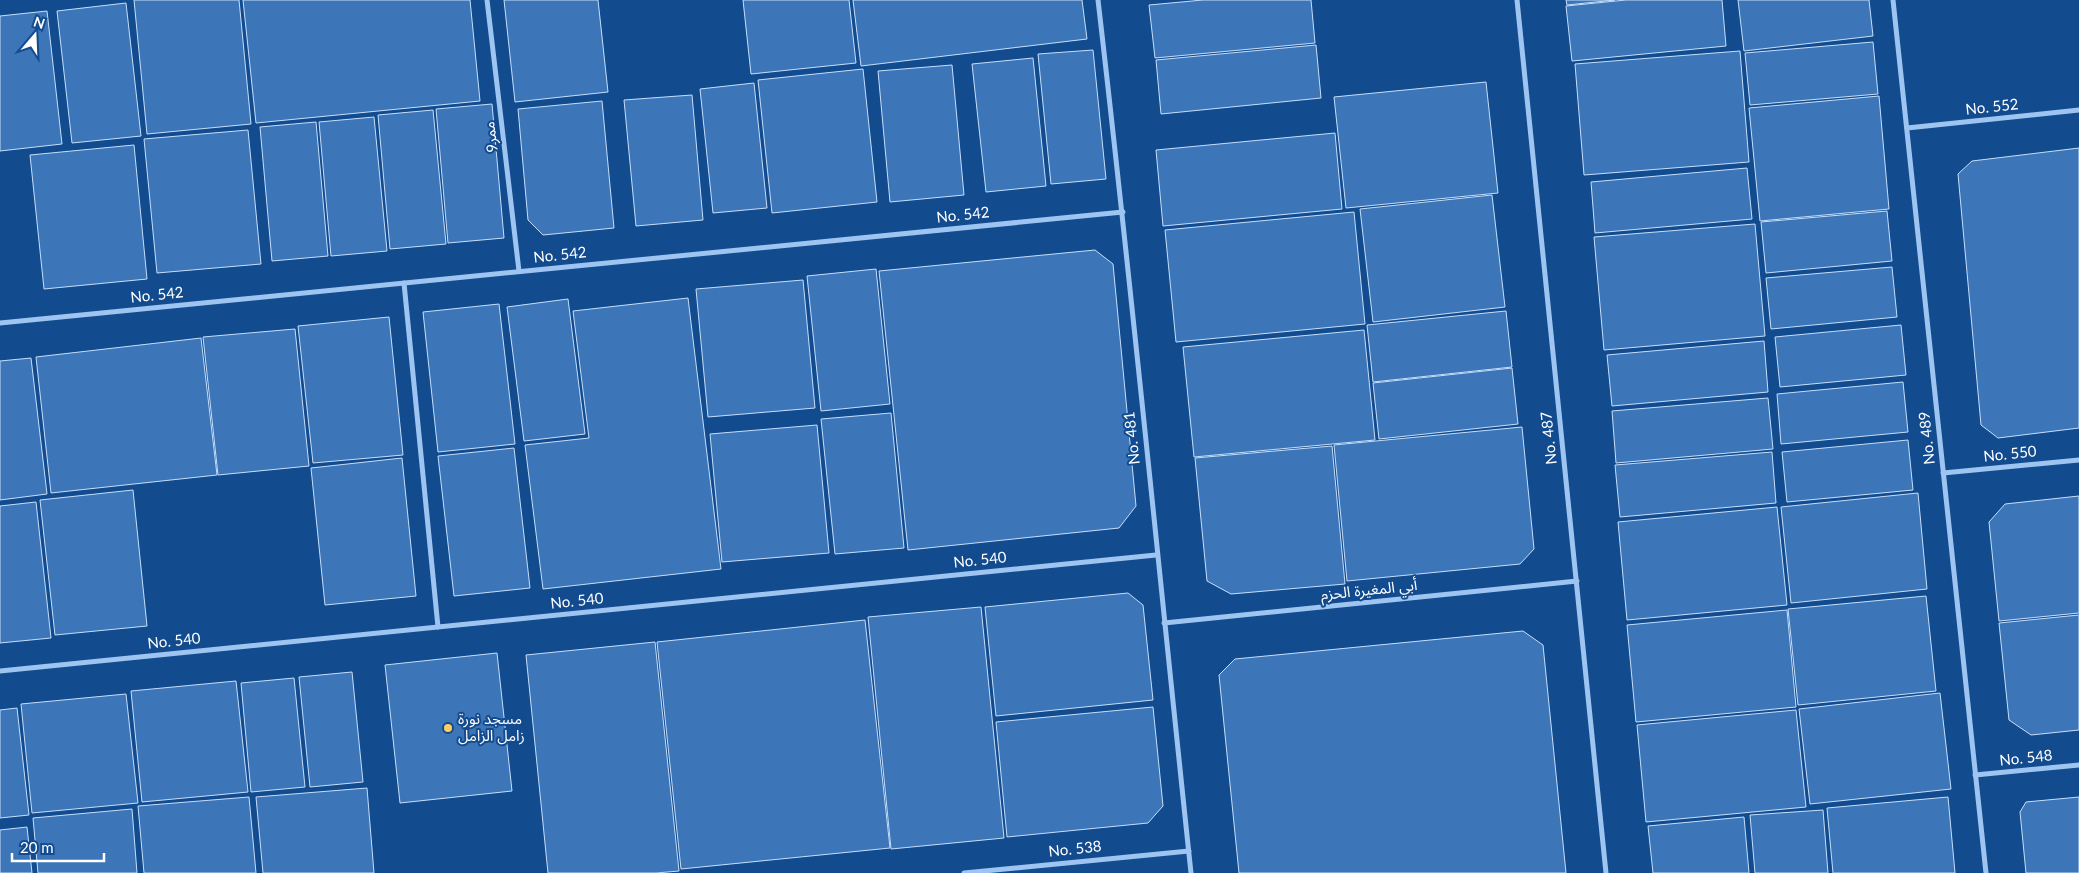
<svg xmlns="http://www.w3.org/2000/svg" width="2079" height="873" viewBox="0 0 2079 873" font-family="Lato,'Noto Sans Arabic',sans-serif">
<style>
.building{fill:#3c75b8;stroke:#c5dffc}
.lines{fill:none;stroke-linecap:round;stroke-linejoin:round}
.minor{stroke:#9ec5f1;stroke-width:5}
.poi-dot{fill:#ffce5e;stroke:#134b8f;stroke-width:2}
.labels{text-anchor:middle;stroke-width:4;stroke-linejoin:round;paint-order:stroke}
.street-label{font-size:15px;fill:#fff;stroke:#134b8f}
.poi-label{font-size:15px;fill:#fff;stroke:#134b8f;text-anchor:start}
</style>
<rect width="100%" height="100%" fill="#134b8f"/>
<g class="building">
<polygon points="134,0 239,0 251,124 147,134"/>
<polygon points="243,0 470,0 480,101 256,123"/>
<polygon points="504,0 598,0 608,92 515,102"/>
<polygon points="743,0 849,0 856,63 751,74"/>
<polygon points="853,0 1082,0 1087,39 861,66"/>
<polygon points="1203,0 1311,0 1315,43 1155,58 1149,5"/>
<polygon points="1566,0 1615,0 1567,5"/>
<polygon points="1626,0 1722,0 1726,46 1572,61 1566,6"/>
<polygon points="1738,0 1869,0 1873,36 1744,51"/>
<polygon points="126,3 141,136 72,143 57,11"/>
<polygon points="47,11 62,144 0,151 0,16"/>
<polygon points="1873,42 1878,94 1750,105 1745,53"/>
<polygon points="1316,45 1321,98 1161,114 1156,60"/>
<polygon points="1093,50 1106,179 1051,184 1038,54"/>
<polygon points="1740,51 1749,162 1584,175 1575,64"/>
<polygon points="1033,58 1046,186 986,192 972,64"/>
<polygon points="952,65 964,195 890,202 878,71"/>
<polygon points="863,69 877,202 772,213 758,80"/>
<polygon points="1486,82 1498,193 1346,208 1334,97"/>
<polygon points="754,83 767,208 713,213 700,89"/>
<polygon points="692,95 703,220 636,226 624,100"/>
<polygon points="1879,96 1889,209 1760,221 1749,108"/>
<polygon points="602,101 614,228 543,235 528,220 518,109"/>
<polygon points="492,104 504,238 448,243 436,109"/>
<polygon points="433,110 446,244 390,249 378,115"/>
<polygon points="374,117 387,251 331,256 319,122"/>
<polygon points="316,122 328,256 272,261 260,127"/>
<polygon points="248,130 261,264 157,273 144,139"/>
<polygon points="1335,133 1342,209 1163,226 1156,150"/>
<polygon points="134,145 147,279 44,289 30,155"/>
<polygon points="2079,148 2079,428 1998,438 1981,425 1958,174 1972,161"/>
<polygon points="1747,168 1752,219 1595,233 1591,182"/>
<polygon points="1492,195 1505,307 1373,322 1360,209"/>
<polygon points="1887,211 1892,261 1766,273 1761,222"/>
<polygon points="1354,212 1365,324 1176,342 1165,230"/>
<polygon points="1755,224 1765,336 1604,350 1594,237"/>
<polygon points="1095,250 1113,264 1136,506 1119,528 908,550 879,271"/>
<polygon points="1892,267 1897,317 1771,329 1766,278"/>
<polygon points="876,269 890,404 821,411 807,276"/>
<polygon points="803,280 815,408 708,417 696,289"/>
<polygon points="688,298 721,569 543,589 525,445 589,438 573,311"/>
<polygon points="568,299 585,434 524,441 507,307"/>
<polygon points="499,304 515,444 438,452 423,312"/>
<polygon points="1506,311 1512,367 1373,382 1367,325"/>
<polygon points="389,317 403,455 313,463 298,326"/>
<polygon points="1901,325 1906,375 1780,387 1775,337"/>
<polygon points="295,329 309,466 218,475 203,337"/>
<polygon points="1364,330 1375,440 1194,457 1183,347"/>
<polygon points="201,338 217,475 51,493 36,357"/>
<polygon points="1764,341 1768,392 1612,406 1607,355"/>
<polygon points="31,358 47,494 0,500 0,361"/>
<polygon points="1512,368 1518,424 1379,439 1373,383"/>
<polygon points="1903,382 1908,432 1781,444 1777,394"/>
<polygon points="1768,398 1773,449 1616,463 1612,411"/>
<polygon points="891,413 904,548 835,554 821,419"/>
<polygon points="817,425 829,553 722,562 710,434"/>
<polygon points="1522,427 1534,549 1520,564 1347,581 1334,445"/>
<polygon points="1908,440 1913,490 1787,502 1782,452"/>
<polygon points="1332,446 1345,584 1231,594 1207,581 1195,458"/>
<polygon points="514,448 530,588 454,596 438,456"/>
<polygon points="1772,452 1776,503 1620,517 1615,465"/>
<polygon points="402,458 416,596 325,605 311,468"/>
<polygon points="133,490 147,626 55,635 40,500"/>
<polygon points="1918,493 1927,589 1791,603 1781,507"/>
<polygon points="2079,496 2079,613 1999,621 1989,522 2005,504"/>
<polygon points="36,502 51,638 0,643 0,506"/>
<polygon points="1777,507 1787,605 1627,620 1618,522"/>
<polygon points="1128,593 1143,605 1153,700 996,716 985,607"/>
<polygon points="1926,596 1936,691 1798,705 1788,609"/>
<polygon points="981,607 1004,838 891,849 868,617"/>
<polygon points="1787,610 1796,707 1636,722 1627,625"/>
<polygon points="2079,615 2079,730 2031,735 2009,720 1999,623"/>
<polygon points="865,620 890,848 681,869 657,642"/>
<polygon points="1523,631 1543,645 1566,873 1239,873 1219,675 1235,659"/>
<polygon points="655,642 679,871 656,873 548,873 526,655"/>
<polygon points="497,653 512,791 400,803 385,665"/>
<polygon points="352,672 363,782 310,787 299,677"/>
<polygon points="294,678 305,787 251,792 241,683"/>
<polygon points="236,681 248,792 142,802 131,691"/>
<polygon points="1940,693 1951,789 1810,804 1799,709"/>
<polygon points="126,694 138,803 32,813 21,704"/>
<polygon points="1153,707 1163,806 1148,823 1007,837 996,722"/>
<polygon points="17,708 29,815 0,818 0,710"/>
<polygon points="1796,710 1806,807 1646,822 1637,725"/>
<polygon points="367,788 374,873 263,873 256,797"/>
<polygon points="249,797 256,873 144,873 138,806"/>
<polygon points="1948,797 1955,873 1833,873 1827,808"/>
<polygon points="2079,797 2079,873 2026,873 2020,812 2026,802"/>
<polygon points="132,809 137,873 38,873 33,818"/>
<polygon points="1823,810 1828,873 1755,873 1750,815"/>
<polygon points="1744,817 1749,873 1653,873 1648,826"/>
<polygon points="27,827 32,873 0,873 0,830"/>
</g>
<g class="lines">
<g class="minor">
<polyline points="487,0 519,271"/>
<path d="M1098,0C1132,291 1160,582 1191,873"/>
<polyline points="1517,0 1606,873"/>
<polyline points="1893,0 1986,873"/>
<polyline points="1907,128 2079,110"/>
<polyline points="404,283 438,627"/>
<polyline points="0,323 1123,212"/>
<polyline points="1943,473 2079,460"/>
<polyline points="1164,623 1577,581"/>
<polyline points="0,671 1156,555"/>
<polyline points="1975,775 2079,765"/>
<polyline points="964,873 1189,851"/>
</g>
</g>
<circle class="poi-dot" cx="448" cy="728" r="5"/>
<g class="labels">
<g class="street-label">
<text transform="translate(1992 107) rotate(-6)" y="5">No. 552</text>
<text transform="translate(491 137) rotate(-97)" y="5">ممر9</text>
<text transform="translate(963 215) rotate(-6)" y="5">No. 542</text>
<text transform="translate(560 255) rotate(-6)" y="5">No. 542</text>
<text transform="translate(157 295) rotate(-6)" y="5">No. 542</text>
<text transform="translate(1132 438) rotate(-96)" y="5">No. 481</text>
<text transform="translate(1549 438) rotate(-96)" y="5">No. 487</text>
<text transform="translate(1927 438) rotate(-96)" y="5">No. 489</text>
<text transform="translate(2010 454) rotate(-6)" y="5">No. 550</text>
<text transform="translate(980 560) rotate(-6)" y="5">No. 540</text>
<text transform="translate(1369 590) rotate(-6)" y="5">أبي المغيرة الحزم</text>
<text transform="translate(577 601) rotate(-6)" y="5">No. 540</text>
<text transform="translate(174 641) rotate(-6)" y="5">No. 540</text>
<text transform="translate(2026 758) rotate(-6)" y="5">No. 548</text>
<text transform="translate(1075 849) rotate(-6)" y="5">No. 538</text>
</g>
<g class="poi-label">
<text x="458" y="724">مسجد نورة<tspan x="458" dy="17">زامل الزامل</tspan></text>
</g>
</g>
<g transform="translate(35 35) rotate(19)" stroke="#134b8f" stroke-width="4" paint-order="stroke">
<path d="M0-4L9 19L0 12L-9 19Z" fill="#ffffff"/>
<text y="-8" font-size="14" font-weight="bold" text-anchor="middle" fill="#ffffff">N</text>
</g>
<path d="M12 853v8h92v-8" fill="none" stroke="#ffffff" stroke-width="2.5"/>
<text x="20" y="853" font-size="15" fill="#ffffff" stroke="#134b8f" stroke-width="4" paint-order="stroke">20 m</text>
</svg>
